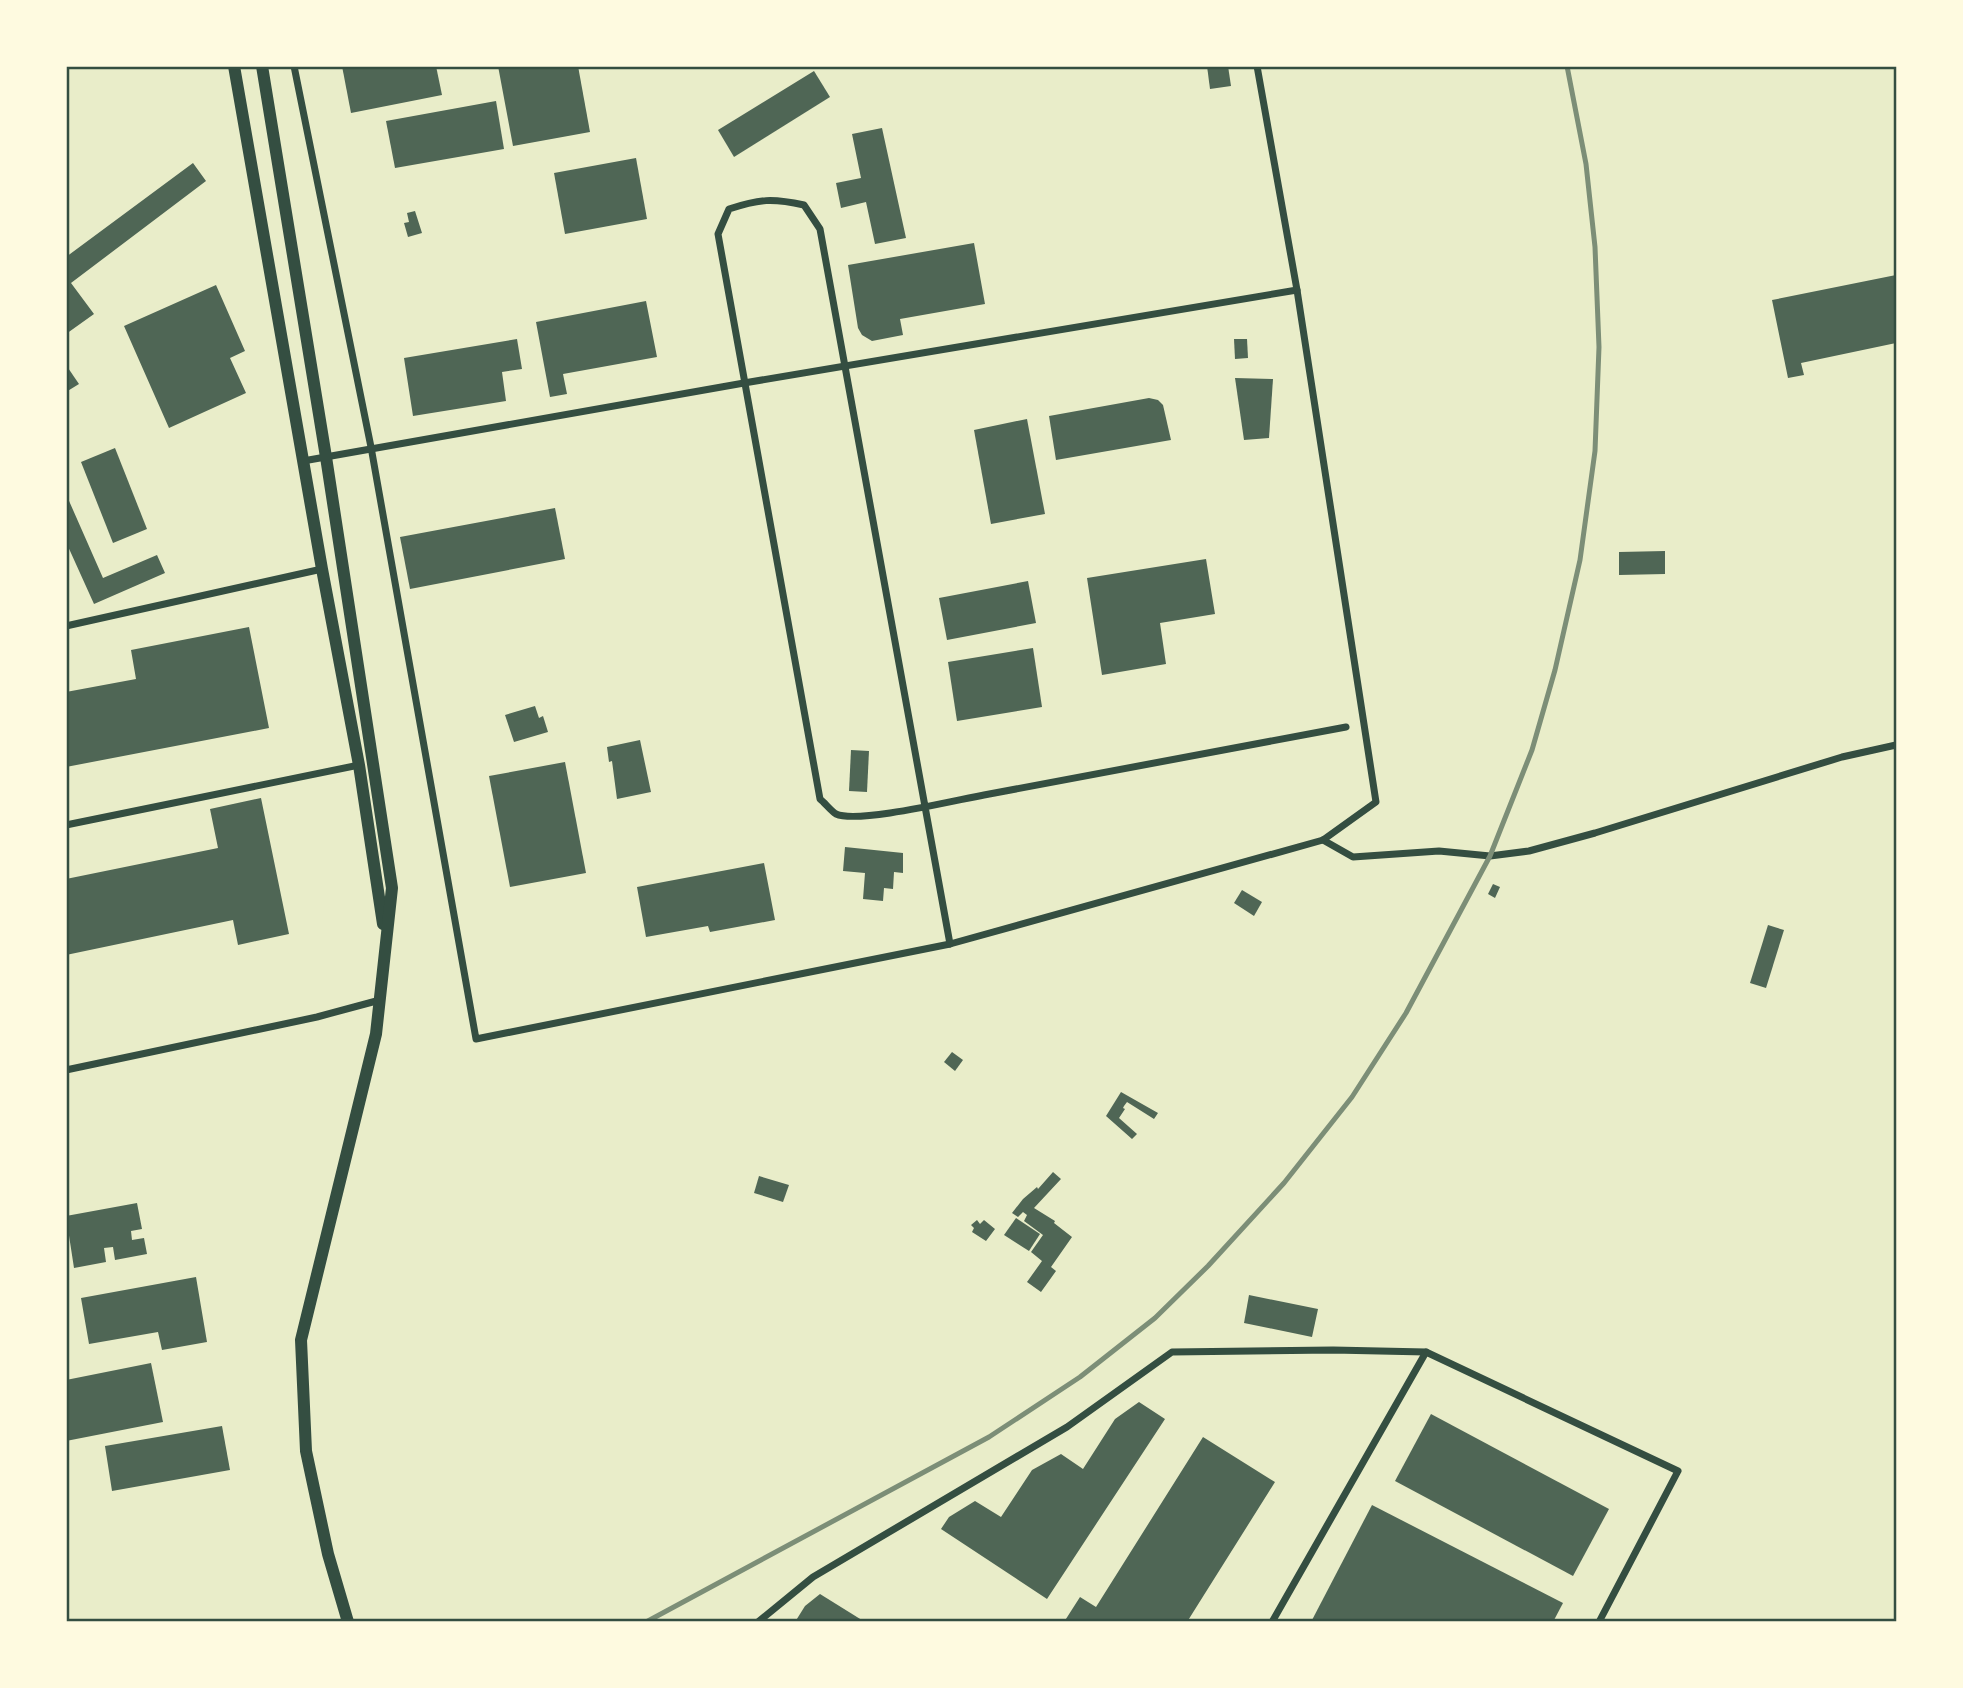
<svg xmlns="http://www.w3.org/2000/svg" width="1963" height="1688" viewBox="0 0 1963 1688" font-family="'Libre Baskerville',serif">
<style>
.building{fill:#4f6655}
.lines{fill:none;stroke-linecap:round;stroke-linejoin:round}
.minor{stroke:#344e41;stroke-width:7}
.tertiary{stroke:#344e41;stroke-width:12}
.rail{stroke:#7c8e77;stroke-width:5}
.neatline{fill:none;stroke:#344e41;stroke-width:2.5}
</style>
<rect width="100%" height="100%" fill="#e9edc9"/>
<g class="building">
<polygon points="342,66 436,66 442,95 351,113"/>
<polygon points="498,66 578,66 590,132 513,146"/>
<polygon points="1207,66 1228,66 1231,86 1210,89"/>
<polygon points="814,71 830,97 734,157 718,130"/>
<polygon points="496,101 504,149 395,168 386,121"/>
<polygon points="882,128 906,238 875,244 866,202 841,208 836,183 861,178 852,134"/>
<polygon points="636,158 647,219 565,234 554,173"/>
<polygon points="193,163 206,181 71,283 94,314 66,334 66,257"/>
<polygon points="415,211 422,233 408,237 404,223 409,222 407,213"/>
<polygon points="974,243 985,304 900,319 903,335 872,341 862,335 858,328 848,265"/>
<polygon points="1896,275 1896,343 1801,363 1804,375 1788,378 1772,300"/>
<polygon points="216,285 245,351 230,358 246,393 169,428 124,326"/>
<polygon points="646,301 657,357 563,374 567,394 550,397 536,322"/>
<polygon points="517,339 522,369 502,372 506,401 413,416 404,358"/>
<polygon points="1234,339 1247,339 1248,358 1235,359"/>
<polygon points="66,365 79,384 66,392"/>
<polygon points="1235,378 1273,379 1269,438 1244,440"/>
<polygon points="1149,398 1158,400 1163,405 1171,440 1056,460 1049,416"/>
<polygon points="1027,419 1045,514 991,524 974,430"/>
<polygon points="115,448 147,529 113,543 81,462"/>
<polygon points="66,494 103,578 157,555 165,573 94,604 66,542"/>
<polygon points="555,508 565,559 410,589 400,537"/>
<polygon points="1665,551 1665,574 1619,575 1619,552"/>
<polygon points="1206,559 1215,614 1160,623 1166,664 1102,675 1087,578"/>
<polygon points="1028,581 1036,623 947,640 939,598"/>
<polygon points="249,627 269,728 66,767 66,692 136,679 131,650"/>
<polygon points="1033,648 1042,707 957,721 948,662"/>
<polygon points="535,706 539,718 543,716 548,732 514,742 505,715"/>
<polygon points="640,740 651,792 617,799 612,761 609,762 607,747"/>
<polygon points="851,750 869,751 867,792 849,791"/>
<polygon points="565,762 586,873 510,887 489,776"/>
<polygon points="261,798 289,934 238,945 233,920 66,955 66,879 218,848 210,809"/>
<polygon points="845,847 903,853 903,873 894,872 893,889 884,888 883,901 863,899 865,873 843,871"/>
<polygon points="764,863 775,920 710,932 708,926 646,937 637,887"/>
<polygon points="1493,884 1500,887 1495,898 1488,894"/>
<polygon points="1242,890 1262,902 1254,916 1234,903"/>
<polygon points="1768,925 1784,930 1766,988 1750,983"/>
<polygon points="952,1052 963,1060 955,1071 944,1062"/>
<polygon points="1121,1092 1158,1113 1154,1119 1127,1102 1124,1106 1123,1108 1125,1109 1119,1118 1137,1134 1132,1139 1106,1116"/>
<polygon points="1053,1172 1061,1179 1034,1208 1055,1221 1054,1223 1072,1237 1051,1267 1056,1271 1041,1292 1027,1282 1042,1261 1031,1252 1043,1235 1024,1221 1027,1215 1023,1212 1018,1217 1012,1213 1023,1199 1037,1187 1038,1189"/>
<polygon points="759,1176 789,1185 783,1202 754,1193"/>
<polygon points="137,1203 142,1229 131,1231 132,1240 144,1238 147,1254 115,1260 113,1247 104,1248 106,1262 74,1268 66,1216"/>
<polygon points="1016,1218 1040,1234 1029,1251 1004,1235"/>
<polygon points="977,1220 980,1224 984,1220 995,1229 986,1241 972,1232 974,1228 971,1225"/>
<polygon points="196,1277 207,1342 162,1350 158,1332 89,1344 81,1298"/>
<polygon points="1249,1295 1318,1309 1312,1337 1244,1323"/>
<polygon points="151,1363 163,1422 66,1441 66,1380"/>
<polygon points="1139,1402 1165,1419 1047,1599 941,1529 949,1517 975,1501 1001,1517 1032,1470 1061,1454 1083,1469 1115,1419"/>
<polygon points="1431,1414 1609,1509 1573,1576 1395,1481"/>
<polygon points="222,1426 230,1470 112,1491 105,1446"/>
<polygon points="1203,1437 1275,1482 1187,1622 1064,1622 1080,1597 1096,1607"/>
<polygon points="1372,1505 1563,1603 1553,1622 1311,1622"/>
<polygon points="820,1594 865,1622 795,1622 805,1606"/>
</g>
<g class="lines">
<g class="minor">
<polyline points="294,66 371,447 476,1039 950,944 1323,840 1376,802 1297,290 1257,66"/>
<polyline points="303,461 744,383 1297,290"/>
<polyline points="66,626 322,569"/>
<polyline points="66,825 359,765"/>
<polyline points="1323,840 1353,857 1439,851 1490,856 1529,851 1595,833 1842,757 1896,745"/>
<path d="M950,944L820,229L804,205C772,198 760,199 729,209L718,234L820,799C825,803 831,811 836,814C858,824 956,800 984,795L1346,727"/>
<polyline points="66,1070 317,1017 380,1000"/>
<polyline points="758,1622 813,1577 1067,1427 1172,1352 1333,1350 1426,1352"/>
<polyline points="1272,1622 1426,1352 1678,1471 1599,1622"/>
</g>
<g class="tertiary">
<polyline points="234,66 322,569 359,765 383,924"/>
<polyline points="262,66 326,457 392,888 376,1034 301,1340 306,1451 328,1554 348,1622"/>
</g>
<polyline class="rail" points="646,1622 989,1437 1080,1377 1155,1318 1208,1266 1284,1183 1352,1097 1406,1013 1490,856 1532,750 1555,670 1580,560 1595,451 1599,347 1595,247 1586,164 1567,66"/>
</g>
<rect width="1963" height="1688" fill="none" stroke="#fefae0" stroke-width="136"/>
<rect x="68" y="68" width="1827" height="1552" class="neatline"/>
</svg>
